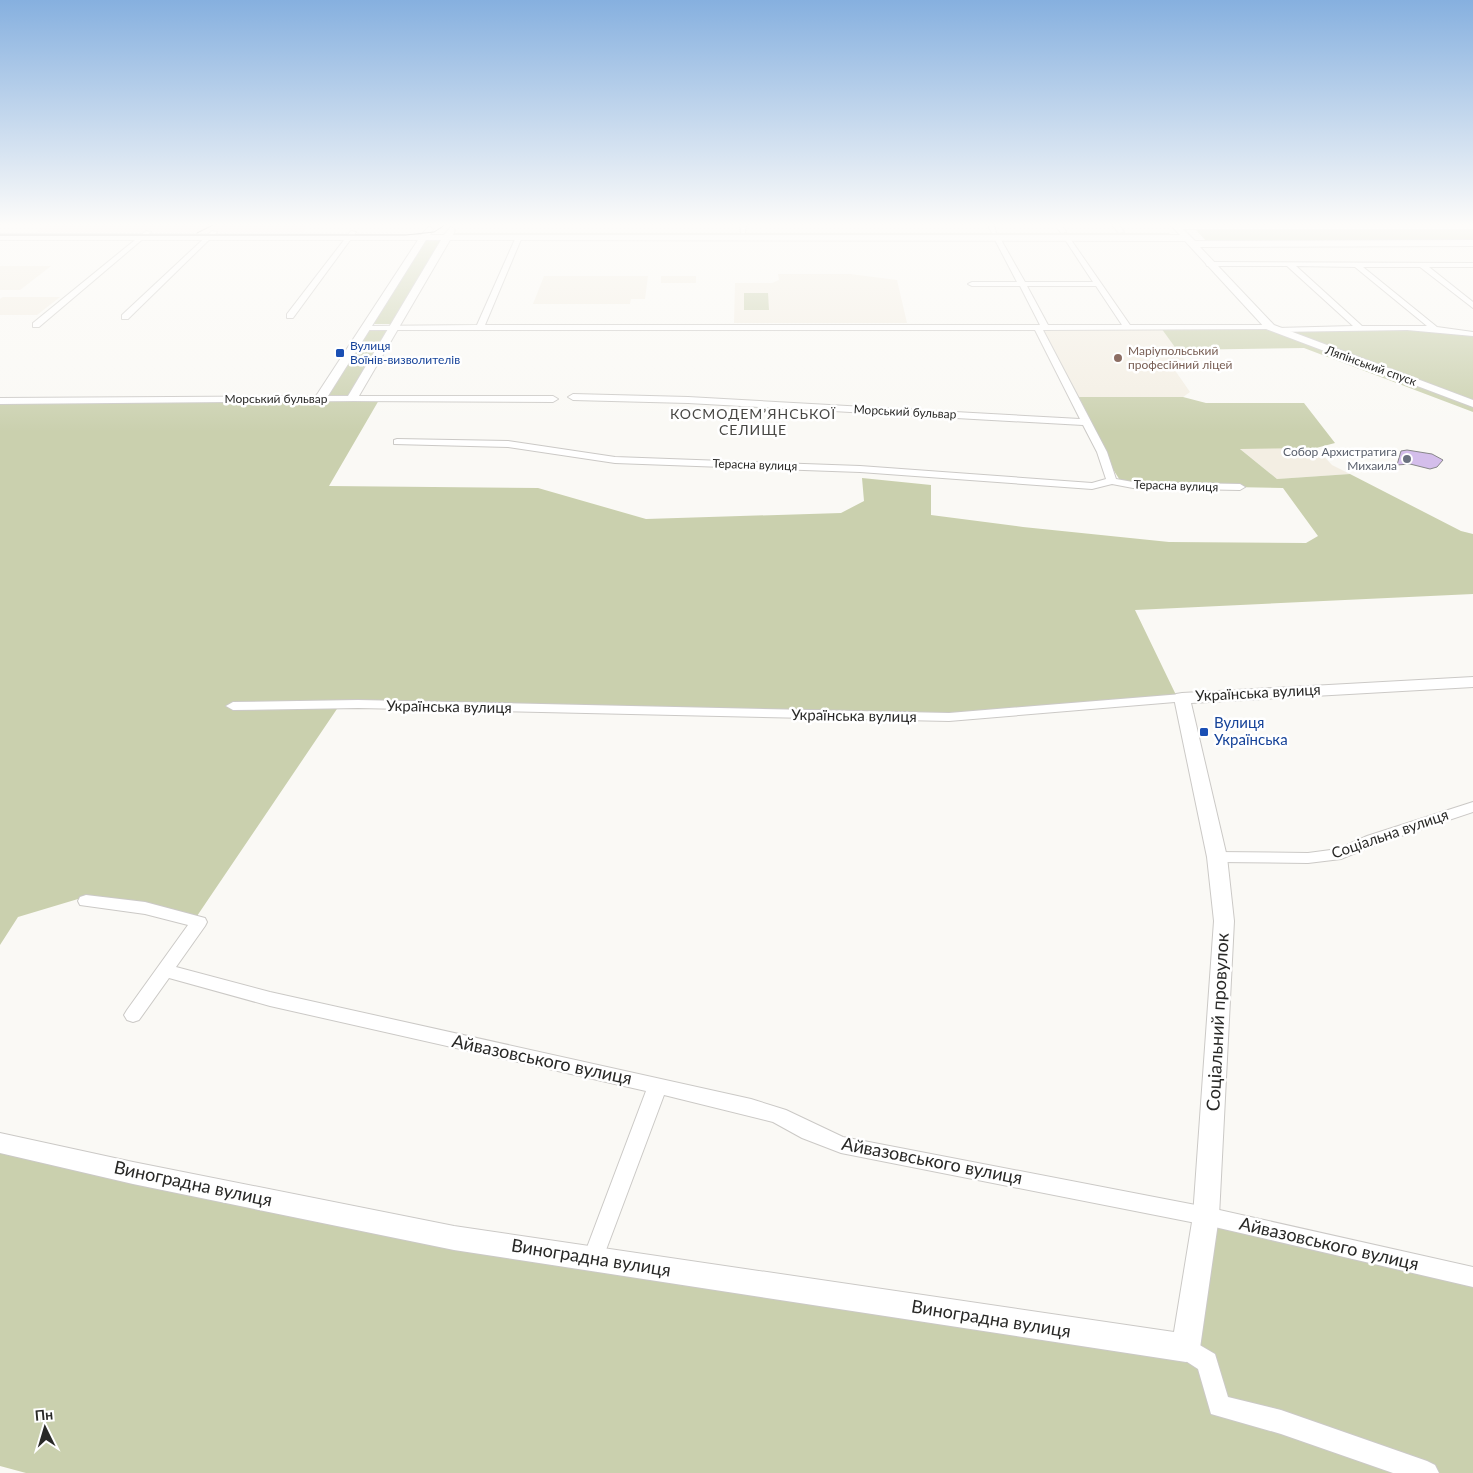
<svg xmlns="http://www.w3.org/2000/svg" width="1473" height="1473" viewBox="0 0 1473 1473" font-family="Lato,sans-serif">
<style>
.commercial{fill:#fee9ec}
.built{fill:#f3eee3}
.green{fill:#cad0ae}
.building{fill:#d4beeb;stroke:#88878a}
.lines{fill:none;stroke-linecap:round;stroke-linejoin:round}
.minor-casing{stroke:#cbc9c6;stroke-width:2}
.tertiary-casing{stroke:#cbc9c6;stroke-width:2}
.minor{fill:#fff;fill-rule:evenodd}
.tertiary{fill:#fff;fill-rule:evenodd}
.tram{stroke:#444441;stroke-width:1}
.transit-dot{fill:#1a4fb4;stroke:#fff;stroke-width:2}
.education-dot{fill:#8d6e63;stroke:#fff;stroke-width:2}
.worship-dot{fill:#6b7280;stroke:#fff;stroke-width:2}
.labels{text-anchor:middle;stroke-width:5;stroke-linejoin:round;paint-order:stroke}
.far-transit-label{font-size:12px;fill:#164399;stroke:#fff;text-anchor:start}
.far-education-label{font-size:12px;fill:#785e54;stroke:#fff;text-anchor:start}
.far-street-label{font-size:12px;fill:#292927;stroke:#fff}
.far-worship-label{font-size:12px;fill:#5b616d;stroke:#fff;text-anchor:end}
.far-neighbourhood-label{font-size:14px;letter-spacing:1px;fill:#484744;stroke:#fff}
.street-label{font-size:15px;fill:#292927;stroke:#fff}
.transit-label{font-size:15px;fill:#164399;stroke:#fff;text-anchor:start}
.near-street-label{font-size:18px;fill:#292927;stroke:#fff}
</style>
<rect width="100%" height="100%" fill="#faf9f5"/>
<polygon class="commercial" points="46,225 310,225 304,232 37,232"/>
<g class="built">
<polygon points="0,266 51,266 20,290 0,290"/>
<polygon points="778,274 850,274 897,280 907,323 734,323 735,283 772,283 779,280"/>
<polygon points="544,276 648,276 645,299 631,299 630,304 533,304"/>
<rect x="661" y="276" width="35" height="7"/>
<polygon points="3,297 60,297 37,315 0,315 0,299"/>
<polygon points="1038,328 1161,328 1189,366 1172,366 1190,392 1183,397 1073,397"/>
<polygon points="1239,448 1316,448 1332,465 1350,474 1277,479"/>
</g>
<g class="green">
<polygon points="1473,226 1473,243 1207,242 1194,228"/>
<polygon points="451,233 1169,233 1173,237 449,237"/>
<polygon points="426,238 444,238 393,324 371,324"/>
<polygon points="744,293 768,293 769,310 744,310"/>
<polygon points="1161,328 1392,328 1473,334 1473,412 1304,348 1177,350"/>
<polygon points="367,330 389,330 350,397 324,397"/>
<polygon points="1073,397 1183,397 1206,403 1304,403 1335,443 1316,448 1240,449 1277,479 1350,474 1461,531 1473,534 1473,594 1135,610 1176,695 970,714 660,709 343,700 197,916 88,896 18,917 0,945 0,403 379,400 329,486 538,488 646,519 841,513 864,501 862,478 931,485 931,515 1023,527 1169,542 1306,543 1318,536 1283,488 1123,485 1102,452"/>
<polygon points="0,1143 133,1173 1186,1348 1206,1216 1473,1277 1473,1473 26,1473 0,1466"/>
</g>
<polygon class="building" points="1407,450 1432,454 1443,460 1437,467 1430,469 1410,464 1397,465 1401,451"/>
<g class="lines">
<g class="minor-casing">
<g id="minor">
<polygon points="740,225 746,225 745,233 741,233"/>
<polygon points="988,225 994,225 996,233 992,233"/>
<polygon points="1055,225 1062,225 1066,232 1061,233"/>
<polygon points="1112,225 1119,225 1124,232 1119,233"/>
<polygon points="146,231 151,232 39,327 33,327 33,323"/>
<polygon points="212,231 217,232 128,319 122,319 122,315"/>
<polygon points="351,231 356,232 293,318 287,318 287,314"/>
<path d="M519,235L522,237L485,325H1040L1020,286H972L968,284L972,282H1017L994,238L997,236L1000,238L1025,282H1093L1064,238L1069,237L1130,325H1273V329H1270L1043,330L1107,452L1116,479L1133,482L1240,484L1245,487L1240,490L1133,488L1112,484L1092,489L860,472L615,463L508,447L394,444V440L397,439L508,441L615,457L860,466L1092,483L1106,479L1097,452L1083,425L688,403L573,400L568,397L573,394L688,397L1080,419L1035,330H366L362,328L366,326L477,325L516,237ZM1027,286H1096L1122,325H1048Z"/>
<path d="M1210,262L1473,263V267H1429L1473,302V308L1420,267H1363L1437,327L1473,332V336L1407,330L1274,332V328H1277L1353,326L1287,266H1207L1206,264ZM1296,266L1355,267L1427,326H1362Z"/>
<polygon points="352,396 553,396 558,399 553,402 349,401 349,397"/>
<polygon points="1182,694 1189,698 1187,701 949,721 358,708 233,710 226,706 233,702 358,700 949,713"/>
<polygon points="1473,802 1473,812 1377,844 1341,859 1308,863 1217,862 1212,861 1209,857 1212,853 1217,852 1308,853 1338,849 1367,836"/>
<polygon points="86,895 145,902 205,918 207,922 205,926 176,967 270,992 751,1099 786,1110 843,1137 1206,1207 1473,1267 1473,1287 1206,1225 841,1153 802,1138 773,1122 664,1095 603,1258 600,1265 593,1268 586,1265 583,1258 646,1091 270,1006 169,978 139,1020 133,1022 127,1020 124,1015 127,1010 188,925 145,914 80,905 78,901 80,897"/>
<polygon points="1186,1337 1215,1354 1228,1397 1281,1410 1427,1461 1435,1465 1439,1473 1393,1473 1281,1434 1211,1414 1198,1369 1178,1356 1175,1348 1178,1340"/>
</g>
</g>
<g class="tertiary-casing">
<g id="tertiary">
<path d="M1171,225H1473V229H1183L1195,241L1473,240V246L1200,247L1274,325L1473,400V407L1266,329L1185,241L450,240L356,401L0,404V398L316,396L418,240H0V234L421,235L429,226L433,229L430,235H444L451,227L455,230L453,235H1180ZM426,240H441L348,396H328Z"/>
<polygon points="1473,677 1473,687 1191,703 1227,857 1234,921 1219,1216 1200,1348 1196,1358 1186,1362 454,1250 133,1184 0,1153 0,1133 133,1162 454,1226 1174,1332 1193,1216 1214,921 1207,857 1174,698 1176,694 1182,693"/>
</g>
</g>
<use href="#minor" class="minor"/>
<use href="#tertiary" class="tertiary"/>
<g class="tram">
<polyline points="197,233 213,225"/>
<polyline points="0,235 406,235 434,232 445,225"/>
</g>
</g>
<linearGradient id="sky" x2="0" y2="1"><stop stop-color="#86b0df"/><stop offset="0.52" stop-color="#fdfcfa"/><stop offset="1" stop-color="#fdfcfa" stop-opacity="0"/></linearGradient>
<rect width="1473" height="432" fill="url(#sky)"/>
<g class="transit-dot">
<rect x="335" y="348" width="10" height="10" rx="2.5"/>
<rect x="1199" y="727" width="10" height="10" rx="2.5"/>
</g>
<circle class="education-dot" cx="1118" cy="358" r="5"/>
<circle class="worship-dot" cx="1407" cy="459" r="5"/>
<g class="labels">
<g class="far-transit-label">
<text x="350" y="350">Вулиця<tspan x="350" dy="14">Воїнів-визволителів</tspan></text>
</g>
<g class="far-education-label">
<text x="1128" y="355">Маріупольський<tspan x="1128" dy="14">професійний ліцей</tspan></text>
</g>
<g class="far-street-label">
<text transform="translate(1371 366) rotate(20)" y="4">Ляпінський спуск</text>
<text x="276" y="403">Морський бульвар</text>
<text transform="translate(905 412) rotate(3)" y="4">Морський бульвар</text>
<text transform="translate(755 465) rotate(2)" y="4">Терасна вулиця</text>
<text transform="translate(1176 486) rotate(2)" y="4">Терасна вулиця</text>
</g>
<g class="far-worship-label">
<text x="1397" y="456">Собор Архистратига<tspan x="1397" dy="14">Михаила</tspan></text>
</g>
<g class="far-neighbourhood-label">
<text x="753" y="419">КОСМОДЕМ’ЯНСЬКОЇ<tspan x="753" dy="16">СЕЛИЩЕ</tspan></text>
</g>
<g class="street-label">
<text transform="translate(1258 693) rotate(-3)" y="5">Українська вулиця</text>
<text transform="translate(449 707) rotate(1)" y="5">Українська вулиця</text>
<text transform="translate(854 716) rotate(1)" y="5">Українська вулиця</text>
<text transform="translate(1390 834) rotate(-19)" y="5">Соціальна вулиця</text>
</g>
<g class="transit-label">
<text x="1214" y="728">Вулиця<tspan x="1214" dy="17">Українська</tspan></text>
</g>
<g class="near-street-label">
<text transform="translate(1218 1022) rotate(-87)" y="6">Соціальний провулок</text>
<text transform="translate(542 1060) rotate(12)" y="6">Айвазовського вулиця</text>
<text transform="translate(932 1161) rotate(11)" y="6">Айвазовського вулиця</text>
<text transform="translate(193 1184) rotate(12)" y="6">Виноградна вулиця</text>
<text transform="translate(1329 1244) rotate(13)" y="6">Айвазовського вулиця</text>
<text transform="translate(591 1258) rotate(9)" y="6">Виноградна вулиця</text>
<text transform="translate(991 1319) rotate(9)" y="6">Виноградна вулиця</text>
</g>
</g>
<g transform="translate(45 1428) rotate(355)" stroke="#ffffff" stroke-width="4" paint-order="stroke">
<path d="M0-4L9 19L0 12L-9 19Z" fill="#292927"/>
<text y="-8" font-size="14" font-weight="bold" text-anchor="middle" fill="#292927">Пн</text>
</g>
</svg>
